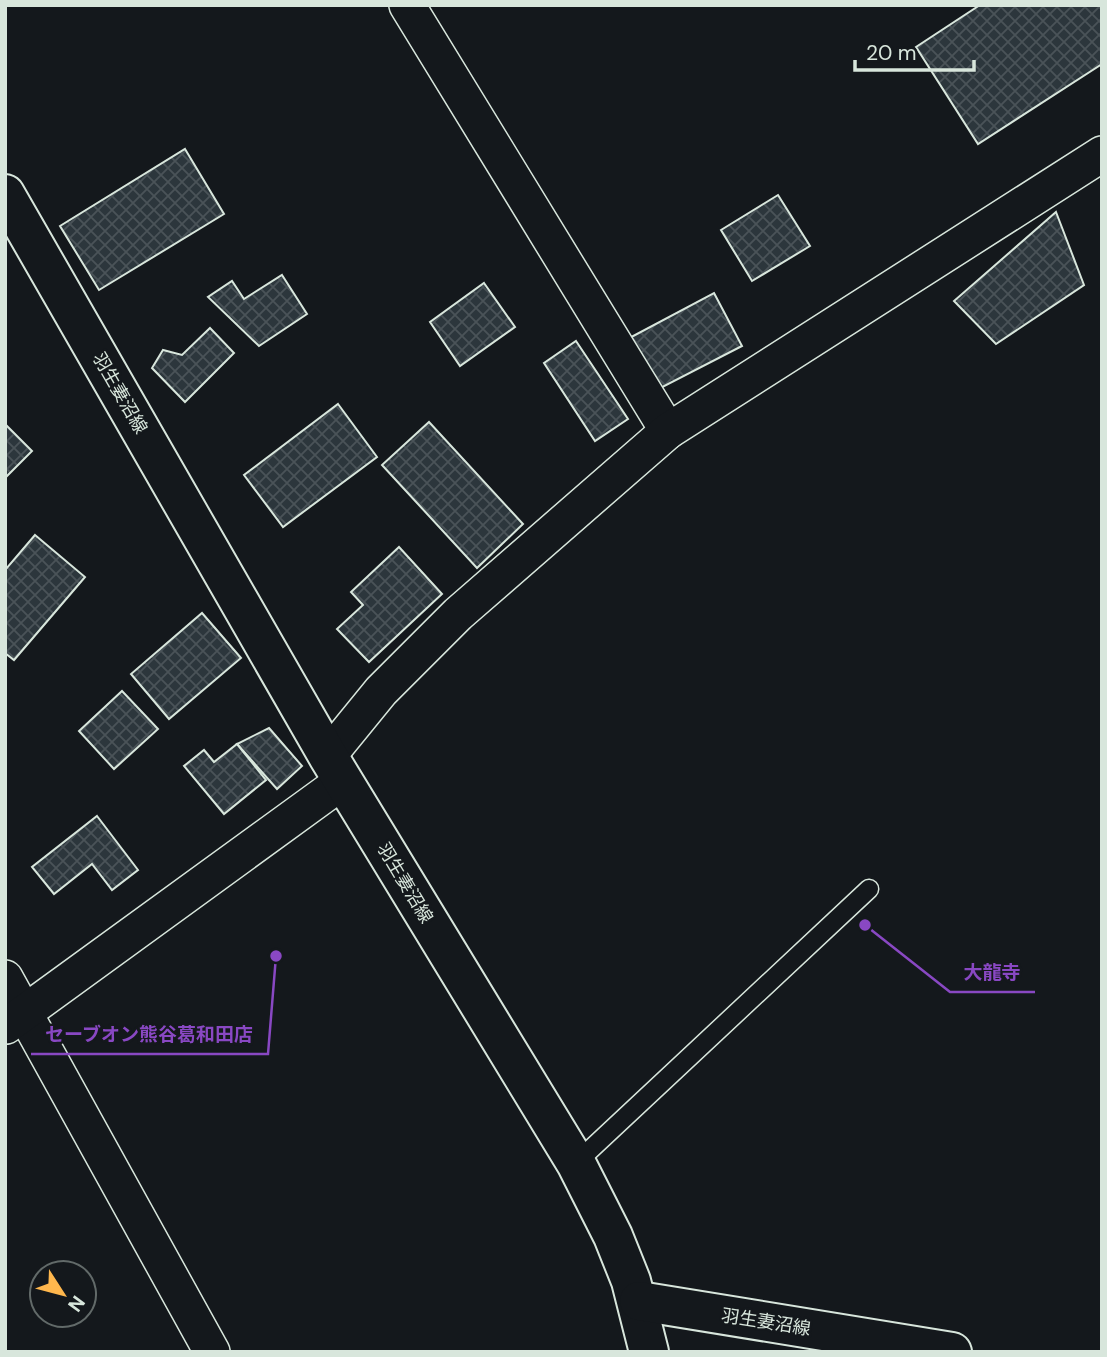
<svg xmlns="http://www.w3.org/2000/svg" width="1107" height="1357" viewBox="0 0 1107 1357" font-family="'DM Sans','Noto Sans JP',sans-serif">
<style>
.building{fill:url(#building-cross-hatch);stroke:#d8e6dc;stroke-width:2}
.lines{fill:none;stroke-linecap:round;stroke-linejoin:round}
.service-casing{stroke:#d8e6dc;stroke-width:21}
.minor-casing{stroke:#d8e6dc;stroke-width:38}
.primary-casing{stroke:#d8e6dc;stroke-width:42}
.service{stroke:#14181c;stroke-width:18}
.minor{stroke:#14181c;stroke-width:35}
.primary{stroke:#14181c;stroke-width:38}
.labels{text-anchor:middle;stroke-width:5;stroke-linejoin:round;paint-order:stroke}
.street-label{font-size:18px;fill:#d8e6dc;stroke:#14181c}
.leader{fill:none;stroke:#8948c3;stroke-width:2.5}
.callout-dot{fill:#8948c3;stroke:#14181c;stroke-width:2.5}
.callout-label{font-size:19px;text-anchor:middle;font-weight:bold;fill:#8948c3;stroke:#14181c;stroke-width:5;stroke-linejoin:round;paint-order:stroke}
</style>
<defs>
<pattern id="building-cross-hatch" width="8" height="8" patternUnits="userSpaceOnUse" patternTransform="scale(1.75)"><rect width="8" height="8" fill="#2c363c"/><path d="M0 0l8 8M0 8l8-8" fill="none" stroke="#4a5358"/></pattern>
</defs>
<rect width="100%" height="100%" fill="#14181c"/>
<g class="building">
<polygon points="980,5 1102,5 1102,64 978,144 916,47"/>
<polygon points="185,149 224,214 99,290 60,226"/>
<polygon points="778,195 810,246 752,281 721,230"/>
<polygon points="1056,212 1084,285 996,344 954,301"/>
<polygon points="282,275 307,314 259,346 208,297 232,281 244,299"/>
<polygon points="484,283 515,327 460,366 430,322"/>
<polygon points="714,293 742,346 647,395 620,343"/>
<polygon points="210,328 234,353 185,402 152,368 163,350 182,355"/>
<polygon points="576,341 628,419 595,441 544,363"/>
<polygon points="338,404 377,457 283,527 244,475"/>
<polygon points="429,422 523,524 477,568 382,465"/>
<polygon points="5,424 32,451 5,478"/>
<polygon points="35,535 85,577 14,660 5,653 5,570"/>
<polygon points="399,547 442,594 369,662 337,629 363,605 351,592"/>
<polygon points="202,613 241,658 169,719 131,674"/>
<polygon points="122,691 158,729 114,769 79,731"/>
<polygon points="269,728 302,766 277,789 237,744"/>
<polygon points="237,744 266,780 224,814 184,766 204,750 214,762"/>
<polygon points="97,816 138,870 112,890 92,864 54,894 32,867"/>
</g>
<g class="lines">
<g class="service-casing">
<polyline id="service" points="576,1163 869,889"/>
</g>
<g class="minor-casing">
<g id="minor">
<polyline points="407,5 668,431"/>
<polyline points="328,756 381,691 458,614 668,431 1102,154"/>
<polyline points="5,978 212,1352"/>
<polyline points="6,1026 343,781"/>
</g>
</g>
<g class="primary-casing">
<g id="primary">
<polyline points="5,194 328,756 576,1163 613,1236 631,1281 649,1352"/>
<polyline points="639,1301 952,1352"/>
</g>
</g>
<use href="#service" class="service"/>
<use href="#minor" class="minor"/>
<use href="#primary" class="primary"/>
</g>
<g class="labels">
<g class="street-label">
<text transform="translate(120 393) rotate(60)" y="6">羽生妻沼線</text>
<text transform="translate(405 883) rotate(59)" y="6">羽生妻沼線</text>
<text transform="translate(766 1322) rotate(9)" y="6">羽生妻沼線</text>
</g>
</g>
<path class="leader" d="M865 925L950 992H1035M276 956L268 1054H31"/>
<g class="callout-dot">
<circle cx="865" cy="925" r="7"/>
<circle cx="276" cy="956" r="7"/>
</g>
<g class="callout-label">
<text x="992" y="979">大龍寺</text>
<text x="149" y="1041">セーブオン熊谷葛和田店</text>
</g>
<rect width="1107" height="1357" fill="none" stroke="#d8e6dc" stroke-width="14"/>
<g transform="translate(63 1294) rotate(126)"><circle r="33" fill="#14181c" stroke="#626a69" stroke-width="2"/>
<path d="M0-5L12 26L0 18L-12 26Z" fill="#ffb74d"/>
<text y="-10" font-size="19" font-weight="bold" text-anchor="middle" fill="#d8e6dc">N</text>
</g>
<path d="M855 60v10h119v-10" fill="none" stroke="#d8e6dc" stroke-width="3.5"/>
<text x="866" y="60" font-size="21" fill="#d8e6dc" stroke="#14181c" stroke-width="5" paint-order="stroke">20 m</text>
</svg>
